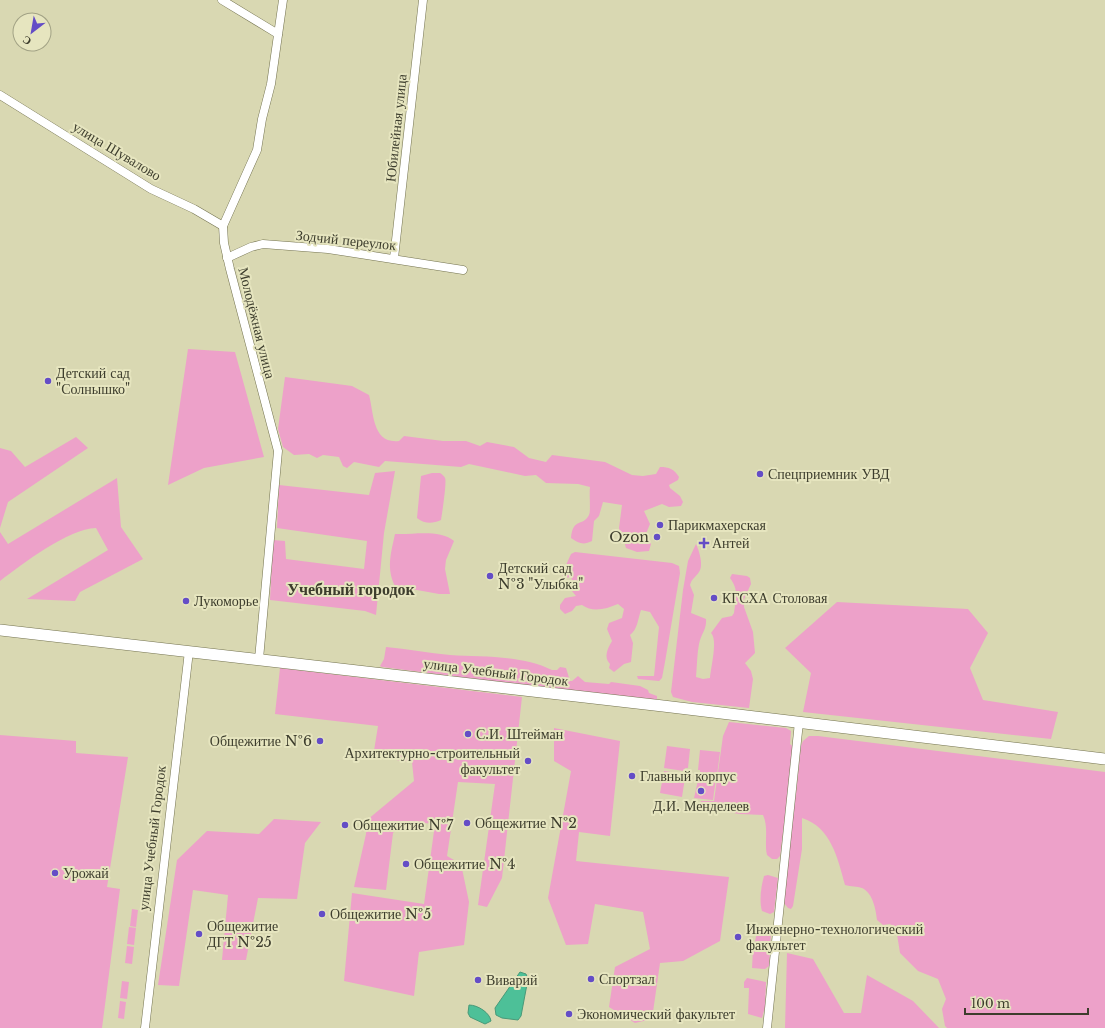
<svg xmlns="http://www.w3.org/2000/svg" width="1105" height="1028" viewBox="0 0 1105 1028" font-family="'Libre Baskerville',serif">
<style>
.green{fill:#eda1c9}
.water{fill:#4dc098;stroke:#489978}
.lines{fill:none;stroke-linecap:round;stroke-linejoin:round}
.street-casing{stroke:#747350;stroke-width:9}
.secondary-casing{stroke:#747350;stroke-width:12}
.street{stroke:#fff;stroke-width:8}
.secondary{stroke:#fff;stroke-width:11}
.poi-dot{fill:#644dc6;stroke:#e6e5bf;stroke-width:1.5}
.labels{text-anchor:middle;stroke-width:4;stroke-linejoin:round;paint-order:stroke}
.street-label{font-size:14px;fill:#3d3d2d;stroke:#e6e5bf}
.poi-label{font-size:14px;fill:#3d3d2d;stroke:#e6e5bf;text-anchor:start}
.quarter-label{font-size:16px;font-weight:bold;fill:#3d3d2d;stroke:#e6e5bf}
</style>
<rect width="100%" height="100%" fill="#d9d8b2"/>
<g class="green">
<polygon points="188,349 235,352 264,457 204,468 168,485"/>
<path d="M285,377L352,386L369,395C374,413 372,444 399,441L404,436L443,441H466L480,446L487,442L514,447L529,458L546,462L552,455L605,462L632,475L643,476L656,474L660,467C669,467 674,469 679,477L678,480L669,485L670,488L680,496L683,502L681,506L669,507L662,504L644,511L650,524L645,536L651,544L649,551L637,552L626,548L624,541L621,538L619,528L622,505L603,502L599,516L594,521L592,541C584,545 579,544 571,538C573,517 583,527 589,515C591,511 589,494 590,487L578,484L546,483L536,475L525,476L469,464L461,467L385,461L379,467L354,462L347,468L343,466L339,457L323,455L317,458L309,454L294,455L283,447L278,429Z"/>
<polygon points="76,437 88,448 8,502 0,528 0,448 11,451 25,467"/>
<polygon points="395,471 384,533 376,615 365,611 270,600 273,540 285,541 286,559 364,569 367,541 277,528 279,485 369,495 375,473"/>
<path d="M432,473H440C442,474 444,476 445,478C447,481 442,514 441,520C432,524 425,524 417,518L421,476Z"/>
<path d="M117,478L121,527L143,559L80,592L75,601L27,599L108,550L96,528C68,529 22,564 0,581V532L8,544Z"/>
<path d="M395,534C414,535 439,529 454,541L446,560L445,569L450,594H439L395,586C386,568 391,553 395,534Z"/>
<path d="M696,544C699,550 704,566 699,572C695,578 692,578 690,585L694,595L691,613L706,619C707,629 701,634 699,644C697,654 697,666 696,677L703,679L710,678C711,666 718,640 711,633L722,618L732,616L734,613C736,599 739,590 730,578L732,574L747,576L750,578L751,584L744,599V607L753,632L755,653L745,663L751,671L753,679L749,708L692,702L673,697L671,692L683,590L688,561Z"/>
<path d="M575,552L672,563L679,566L680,573L665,662L662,678L659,681L638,679L637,676H654L659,627L650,612L641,610C638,618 638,629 630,635L633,643L631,662L624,664L614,672L609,668L610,664C603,657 608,648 612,641L607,629L609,623L622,618L624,609L618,604C606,609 593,613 582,605L576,606L572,611L565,614L560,609V605L565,598L576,596L572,591L573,583L571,577L565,578L560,573V568L566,565L571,554Z"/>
<polygon points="837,602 968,609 988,633 970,668 983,700 1058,712 1051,739 803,712 811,673 785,648"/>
<path d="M386,647C407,649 429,653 450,655C483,657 521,655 552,670H557L560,667L566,668L570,681H572L578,676L585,682L609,684L611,682L640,686L648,690L649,693L657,696V699L655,702L382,667L380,666L384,659Z"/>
<polygon points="280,668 522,697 502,878 487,907 478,905 495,784 458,782 447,856 461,864 469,902 464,945 419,952 414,996 344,981 352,893 424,904 435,824 403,821 393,833 386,890 354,887 366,834 367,820 414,781 412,762 373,757 378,726 275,714"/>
<path d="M729,722L786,728L791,731L790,744L794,747L780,856L777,859H772L767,855C764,842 769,828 763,815L740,814L699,808L701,801H714L723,736Z"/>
<polygon points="554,728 620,741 610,836 579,832 576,861 729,877 720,941 683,961 660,963 652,1019 635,1023 609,1007 615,967 650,949 643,912 595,904 588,944 566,945 548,898 571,771 554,761"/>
<polygon points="0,735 76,741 76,753 128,757 107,887 120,889 102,1028 0,1028"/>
<path d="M809,736H818L1105,772V1028H947L945,1026L942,1009L946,999L938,979L918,971L900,953L896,928L890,924L883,925L877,920C876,910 873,893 862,888C857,886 851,887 845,885C838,859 831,827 802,818V849L793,906L791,909L788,908L784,903L791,814L796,794L801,746L803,741Z"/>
<polygon points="667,746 690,749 688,768 685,768 684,771 664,768"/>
<polygon points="700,750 720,752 717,775 700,773 700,770 698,770"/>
<polygon points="664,771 684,774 683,778 685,778 682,797 660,793"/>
<polygon points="699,776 716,778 713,800 694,798"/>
<polygon points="274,819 321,822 305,843 297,899 258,898 246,960 222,960 228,895 193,890 179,986 158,985 177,860 207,831 259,834"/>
<path d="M768,875L778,878L774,912L770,914L762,911C759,900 761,887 764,876Z"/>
<polygon points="132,909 138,910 136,927 130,926"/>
<polygon points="129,927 136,928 134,945 127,944"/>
<polygon points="758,929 767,930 771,933 769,966 765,969 752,968 753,949"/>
<polygon points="127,946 134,947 132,964 125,963"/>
<polygon points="787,953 813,959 844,1013 861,1013 867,975 913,1001 939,1028 785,1028"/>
<polygon points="747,978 766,982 765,1007 762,1018 748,1014 749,988 744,988 744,982"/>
<polygon points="122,981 129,982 127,999 120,998"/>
<polygon points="120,1001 126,1002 124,1019 118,1018"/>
</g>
<g class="water">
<polygon points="520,972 526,974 528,979 521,1016 518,1020 502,1018 496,1015 495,1008"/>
<path d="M469,1005C478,1005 490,1013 491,1021L485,1024L470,1017L468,1013Z"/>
</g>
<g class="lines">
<g class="street-casing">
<g id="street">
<polyline points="222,0 278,34"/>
<polyline points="0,95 151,189 194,209 223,226"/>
<polyline points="227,258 251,247 263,244 328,249 463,270"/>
<polyline points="394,258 423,0"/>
<polyline points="259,659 278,451 230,269 224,243 223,226 257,150 262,119 271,84 283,0"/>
<polyline points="145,1028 189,651"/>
<polyline points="767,1028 799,722"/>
</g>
</g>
<g class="secondary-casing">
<polyline id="secondary" points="0,630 663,706 1105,759"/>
</g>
<use href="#street" class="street"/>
<use href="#secondary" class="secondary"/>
</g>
<g class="poi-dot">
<circle cx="48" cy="381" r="4"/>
<circle cx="760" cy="474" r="4"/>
<circle cx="660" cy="525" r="4"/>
<circle cx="657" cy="537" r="4"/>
<path d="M702 537h4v4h4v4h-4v4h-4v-4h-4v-4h4z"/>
<circle cx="490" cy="576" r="4"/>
<circle cx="714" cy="598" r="4"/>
<circle cx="186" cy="601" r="4"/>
<circle cx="468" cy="734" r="4"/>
<circle cx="320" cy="741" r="4"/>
<circle cx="528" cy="761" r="4"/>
<circle cx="632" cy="776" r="4"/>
<circle cx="701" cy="791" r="4"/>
<circle cx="467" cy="823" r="4"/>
<circle cx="345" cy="825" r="4"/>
<circle cx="406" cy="864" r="4"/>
<circle cx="55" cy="873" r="4"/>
<circle cx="322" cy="914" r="4"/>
<circle cx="199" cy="934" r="4"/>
<circle cx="738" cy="937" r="4"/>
<circle cx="591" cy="979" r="4"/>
<circle cx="478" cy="980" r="4"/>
<circle cx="569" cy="1014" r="4"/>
</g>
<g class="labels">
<g class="street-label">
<text transform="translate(396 128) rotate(-84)" y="5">Юбилейная улица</text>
<text transform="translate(117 151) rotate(31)" y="5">улица Шувалово</text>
<text transform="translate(346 240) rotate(6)" y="5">Зодчий переулок</text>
<text transform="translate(257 323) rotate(76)" y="5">Молодёжная улица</text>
<text transform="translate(496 672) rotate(7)" y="5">улица Учебный Городок</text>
<text transform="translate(152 838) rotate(-83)" y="5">улица Учебный Городок</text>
</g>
<g class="poi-label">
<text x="56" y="378">Детский сад<tspan x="56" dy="16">"Солнышко"</tspan></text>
<text x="768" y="479">Спецприемник УВД</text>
<text x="668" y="530">Парикмахерская</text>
<text x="649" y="542" text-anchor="end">Ozon</text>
<text x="712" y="548">Антей</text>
<text x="498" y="573">Детский сад<tspan x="498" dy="16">№3 "Улыбка"</tspan></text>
<text x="722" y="603">КГСХА Столовая</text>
<text x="194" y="606">Лукоморье</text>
<text x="476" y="739">С.И. Штейман</text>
<text x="312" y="746" text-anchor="end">Общежитие №6</text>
<text x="520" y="758" text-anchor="end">Архитектурно-строительный<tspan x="520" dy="16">факультет</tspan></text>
<text x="640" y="781">Главный корпус</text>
<text x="701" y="811" text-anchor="middle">Д.И. Менделеев</text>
<text x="475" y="828">Общежитие №2</text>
<text x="353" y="830">Общежитие №7</text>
<text x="414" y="869">Общежитие №4</text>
<text x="63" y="878">Урожай</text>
<text x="330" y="919">Общежитие №5</text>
<text x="207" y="931">Общежитие<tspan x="207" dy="16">ДГТ №25</tspan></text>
<text x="746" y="934">Инженерно-технологический<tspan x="746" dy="16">факультет</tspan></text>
<text x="599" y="984">Спортзал</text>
<text x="486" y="985">Виварий</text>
<text x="577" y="1019">Экономический факультет</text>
</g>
<g class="quarter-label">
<text x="351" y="595">Учебный городок</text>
</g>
</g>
<g transform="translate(32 32) rotate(211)"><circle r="19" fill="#e6e5bf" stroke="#a2a285"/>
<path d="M0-3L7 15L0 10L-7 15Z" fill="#644dc6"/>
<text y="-6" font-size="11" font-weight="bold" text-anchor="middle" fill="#3d3d2d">С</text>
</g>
<path d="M965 1008v6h123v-6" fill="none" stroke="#3d3d2d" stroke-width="2"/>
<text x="971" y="1008" font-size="12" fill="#3d3d2d" stroke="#e6e5bf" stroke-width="3" paint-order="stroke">100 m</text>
</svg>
